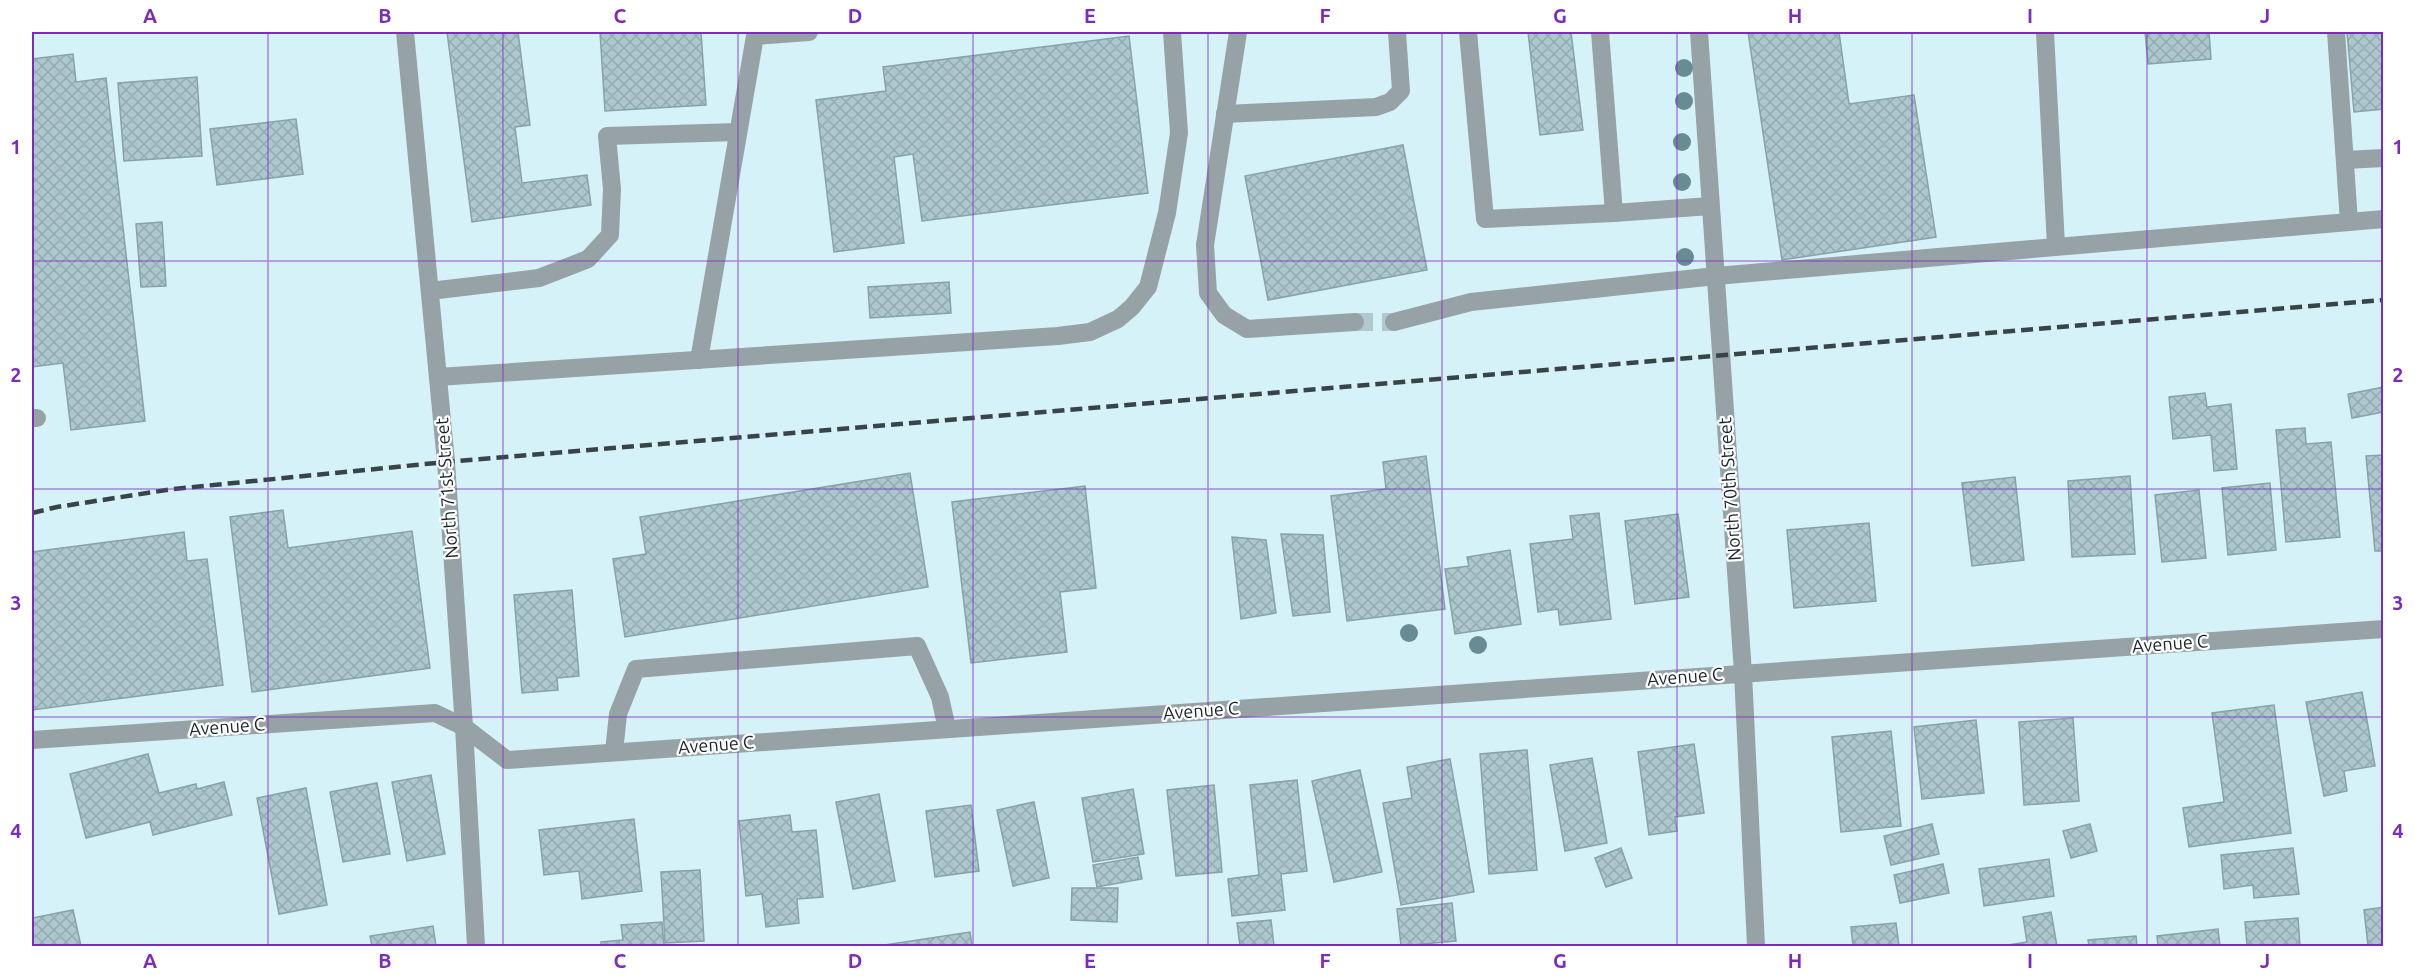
<svg xmlns="http://www.w3.org/2000/svg" width="2415" height="978" viewBox="0 0 2415 978" font-family="Ubuntu,sans-serif">
<style>
.building{fill:url(#building-cross-hatch);stroke:#87a2a8;stroke-width:1.5}
.lines{fill:none;stroke-linecap:round;stroke-linejoin:round}
.minor-tunnel{stroke:#b0c9cf;stroke-width:18;stroke-dasharray:18 9;stroke-linecap:butt}
.minor{stroke:#96a2a5;stroke-width:18}
.rail{stroke:#384448;stroke-width:4.5;stroke-dasharray:12 6;stroke-linecap:butt}
.tree{fill:#688c94}
.grid{fill:none;stroke:#7b2cbf;stroke-width:1.5;stroke-opacity:0.55}
.labels{text-anchor:middle;stroke-width:4.5;stroke-linejoin:round;paint-order:stroke}
.street-label{font-size:18px;fill:#192326;stroke:#fff}
.neatline{fill:none;stroke:#7b2cbf;stroke-width:2}
.grid-label{font-size:20px;text-anchor:middle;font-weight:bold;fill:#7b2cbf}
</style>
<defs>
<pattern id="building-cross-hatch" width="8" height="8" patternUnits="userSpaceOnUse" patternTransform="scale(1.5)"><rect width="8" height="8" fill="#acc7ce"/><path d="M0 0l8 8M0 8l8-8" fill="none" stroke="#93abb1"/></pattern>
</defs>
<rect width="100%" height="100%" fill="#d6f2f9"/>
<g class="building">
<polygon points="447,32 518,32 530,125 515,127 522,183 587,175 591,205 472,222"/>
<polygon points="600,32 701,32 706,105 605,111"/>
<polygon points="1528,32 1571,32 1583,130 1540,135"/>
<polygon points="1748,32 1839,32 1849,104 1914,95 1936,237 1782,260"/>
<polygon points="2145,32 2209,32 2211,59 2148,64"/>
<polygon points="2347,32 2384,32 2384,109 2354,112"/>
<polygon points="1129,36 1148,193 922,221 913,154 894,157 904,243 834,252 816,100 886,91 883,67"/>
<polygon points="73,54 76,82 106,78 145,421 71,430 63,363 32,367 32,59"/>
<polygon points="197,77 202,156 124,161 118,83"/>
<polygon points="296,119 303,174 217,185 210,129"/>
<polygon points="1403,145 1427,270 1268,300 1245,176"/>
<polygon points="162,222 166,286 141,287 136,224"/>
<polygon points="949,282 951,313 870,318 868,287"/>
<polygon points="2384,387 2384,412 2352,418 2348,394"/>
<polygon points="2205,393 2207,407 2231,404 2237,469 2214,471 2211,435 2173,439 2169,397"/>
<polygon points="2305,428 2306,444 2331,442 2340,537 2286,542 2276,430"/>
<polygon points="2384,455 2384,551 2375,551 2366,456"/>
<polygon points="1426,456 1445,609 1347,621 1331,496 1386,489 1383,462"/>
<polygon points="910,473 928,587 625,637 613,559 646,554 640,517"/>
<polygon points="2130,476 2135,554 2072,557 2068,481"/>
<polygon points="2015,477 2024,560 1972,566 1962,483"/>
<polygon points="2270,483 2276,550 2228,555 2222,488"/>
<polygon points="1085,486 1096,588 1060,592 1067,652 971,663 952,502"/>
<polygon points="2199,490 2206,558 2162,562 2155,495"/>
<polygon points="283,510 288,548 412,531 430,668 252,692 230,517"/>
<polygon points="1599,513 1611,619 1560,625 1558,609 1538,612 1530,544 1573,539 1570,516"/>
<polygon points="1678,514 1689,597 1635,604 1625,521"/>
<polygon points="1869,523 1876,601 1794,608 1787,530"/>
<polygon points="184,532 187,561 207,559 223,685 32,710 32,552"/>
<polygon points="1281,534 1323,535 1330,612 1293,616"/>
<polygon points="1232,537 1266,540 1276,613 1241,619"/>
<polygon points="1510,550 1521,624 1455,634 1445,569 1469,566 1467,557"/>
<polygon points="572,590 579,676 557,678 558,690 522,693 514,595"/>
<polygon points="2362,692 2375,766 2344,771 2347,791 2324,796 2306,702"/>
<polygon points="2274,705 2291,833 2189,847 2183,808 2224,802 2212,713"/>
<polygon points="2073,718 2079,801 2024,805 2019,722"/>
<polygon points="1976,720 1984,793 1922,799 1914,727"/>
<polygon points="1891,731 1901,826 1841,832 1832,737"/>
<polygon points="1694,744 1704,813 1675,817 1677,831 1649,835 1638,752"/>
<polygon points="1527,750 1537,870 1489,874 1480,754"/>
<polygon points="148,754 159,793 196,784 197,789 224,782 232,815 153,835 150,822 86,838 70,774"/>
<polygon points="1592,758 1607,843 1565,851 1550,765"/>
<polygon points="1450,759 1474,892 1401,905 1383,803 1412,798 1407,767"/>
<polygon points="1360,770 1382,872 1334,882 1312,781"/>
<polygon points="431,775 445,854 407,861 392,782"/>
<polygon points="1297,780 1307,871 1281,874 1285,910 1232,916 1228,879 1259,875 1250,785"/>
<polygon points="377,783 390,854 343,862 330,792"/>
<polygon points="1214,785 1222,872 1176,876 1167,790"/>
<polygon points="306,788 327,905 279,914 257,798"/>
<polygon points="1133,789 1144,854 1093,862 1082,798"/>
<polygon points="879,794 895,881 853,889 836,802"/>
<polygon points="1034,802 1049,878 1013,886 997,810"/>
<polygon points="971,805 979,871 935,877 926,811"/>
<polygon points="790,815 792,832 816,830 823,897 797,899 799,923 766,927 762,894 746,896 739,821"/>
<polygon points="634,819 642,891 582,899 579,871 544,875 539,830"/>
<polygon points="1932,824 1939,854 1891,865 1884,836"/>
<polygon points="2090,824 2097,851 2071,858 2063,831"/>
<polygon points="1621,848 1632,878 1606,887 1595,858"/>
<polygon points="2293,848 2299,894 2254,898 2253,885 2224,889 2221,855"/>
<polygon points="1138,857 1142,879 1097,887 1093,865"/>
<polygon points="2049,859 2054,896 1984,906 1979,869"/>
<polygon points="1943,864 1949,893 1900,903 1894,875"/>
<polygon points="700,870 704,941 665,943 661,872"/>
<polygon points="1072,888 1118,888 1117,922 1071,920"/>
<polygon points="1452,903 1456,941 1401,946 1397,909"/>
<polygon points="2384,907 2384,946 2368,946 2364,910"/>
<polygon points="73,910 81,946 32,946 32,918"/>
<polygon points="2051,912 2057,946 2002,946 2027,942 2023,917"/>
<polygon points="2298,918 2300,946 2247,946 2245,922"/>
<polygon points="1271,920 1274,946 1240,946 1237,923"/>
<polygon points="662,922 664,946 601,946 601,942 623,940 621,925"/>
<polygon points="1896,923 1899,946 1853,946 1851,927"/>
<polygon points="433,926 436,946 372,946 370,936"/>
<polygon points="2218,929 2220,946 2158,946 2157,936"/>
<polygon points="970,932 972,946 878,946"/>
<polygon points="2136,936 2137,946 2089,946 2088,940"/>
</g>
<g class="lines">
<polyline class="minor-tunnel" points="1355,322 1394,322"/>
<g class="minor">
<polyline points="405,32 446,462 464,727 476,946"/>
<polyline points="1238,32 1205,245 1208,293 1224,315 1247,329 1355,322"/>
<polyline points="1468,32 1485,219 1614,213 1710,206"/>
<polyline points="1600,32 1614,213"/>
<polyline points="1699,32 1743,673 1756,946"/>
<polyline points="2045,32 2056,246"/>
<polyline points="2336,32 2349,222"/>
<polyline points="1225,114 1376,107 1390,102 1401,91 1397,32"/>
<polyline points="2345,160 2384,158"/>
<polyline points="430,291 539,278 588,259 610,235 612,189 607,136 738,132"/>
<polyline points="1394,322 1471,302 1716,276 2384,219"/>
<polyline points="699,360 755,36 809,32"/>
<polyline points="438,377 1058,336 1090,332 1118,319 1132,307 1148,287 1167,213 1179,133 1172,32"/>
<polyline points="32,418 37,418"/>
<polyline points="32,740 435,713 464,727 507,760 2384,629"/>
<polyline points="614,752 618,714 636,669 917,646 940,697 947,729"/>
</g>
<polyline class="rail" points="32,513 57,507 173,489 446,462 2384,300"/>
</g>
<g class="tree">
<circle cx="1684" cy="68" r="9"/>
<circle cx="1684" cy="101" r="9"/>
<circle cx="1682" cy="142" r="9"/>
<circle cx="1682" cy="182" r="9"/>
<circle cx="1685" cy="257" r="9"/>
<circle cx="1409" cy="633" r="9"/>
<circle cx="1478" cy="645" r="9"/>
</g>
<path class="grid" d="M268,32V946M503,32V946M738,32V946M973,32V946M1208,32V946M1442,32V946M1677,32V946M1912,32V946M2147,32V946M32,261H2384M32,489H2384M32,717H2384"/>
<g class="labels">
<g class="street-label">
<text transform="translate(447 488) rotate(-94)" y="6">North 71st Street</text>
<text transform="translate(1730 489) rotate(-94)" y="6">North 70th Street</text>
<text transform="translate(2170 644) rotate(-4)" y="6">Avenue C</text>
<text transform="translate(1685 677) rotate(-4)" y="6">Avenue C</text>
<text transform="translate(1201 711) rotate(-4)" y="6">Avenue C</text>
<text transform="translate(227 727) rotate(-4)" y="6">Avenue C</text>
<text transform="translate(716 745) rotate(-4)" y="6">Avenue C</text>
</g>
</g>
<rect width="2415" height="978" fill="none" stroke="#ffffff" stroke-width="66"/>
<rect x="33" y="33" width="2349" height="912" class="neatline"/>
<g class="grid-label">
<text x="150" y="23">A</text>
<text x="385" y="23">B</text>
<text x="620" y="23">C</text>
<text x="855" y="23">D</text>
<text x="1090" y="23">E</text>
<text x="1325" y="23">F</text>
<text x="1560" y="23">G</text>
<text x="1795" y="23">H</text>
<text x="2030" y="23">I</text>
<text x="2265" y="23">J</text>
<text x="16" y="154">1</text>
<text x="2398" y="154">1</text>
<text x="16" y="382">2</text>
<text x="2398" y="382">2</text>
<text x="16" y="610">3</text>
<text x="2398" y="610">3</text>
<text x="16" y="838">4</text>
<text x="2398" y="838">4</text>
<text x="150" y="968">A</text>
<text x="385" y="968">B</text>
<text x="620" y="968">C</text>
<text x="855" y="968">D</text>
<text x="1090" y="968">E</text>
<text x="1325" y="968">F</text>
<text x="1560" y="968">G</text>
<text x="1795" y="968">H</text>
<text x="2030" y="968">I</text>
<text x="2265" y="968">J</text>
</g>
</svg>
